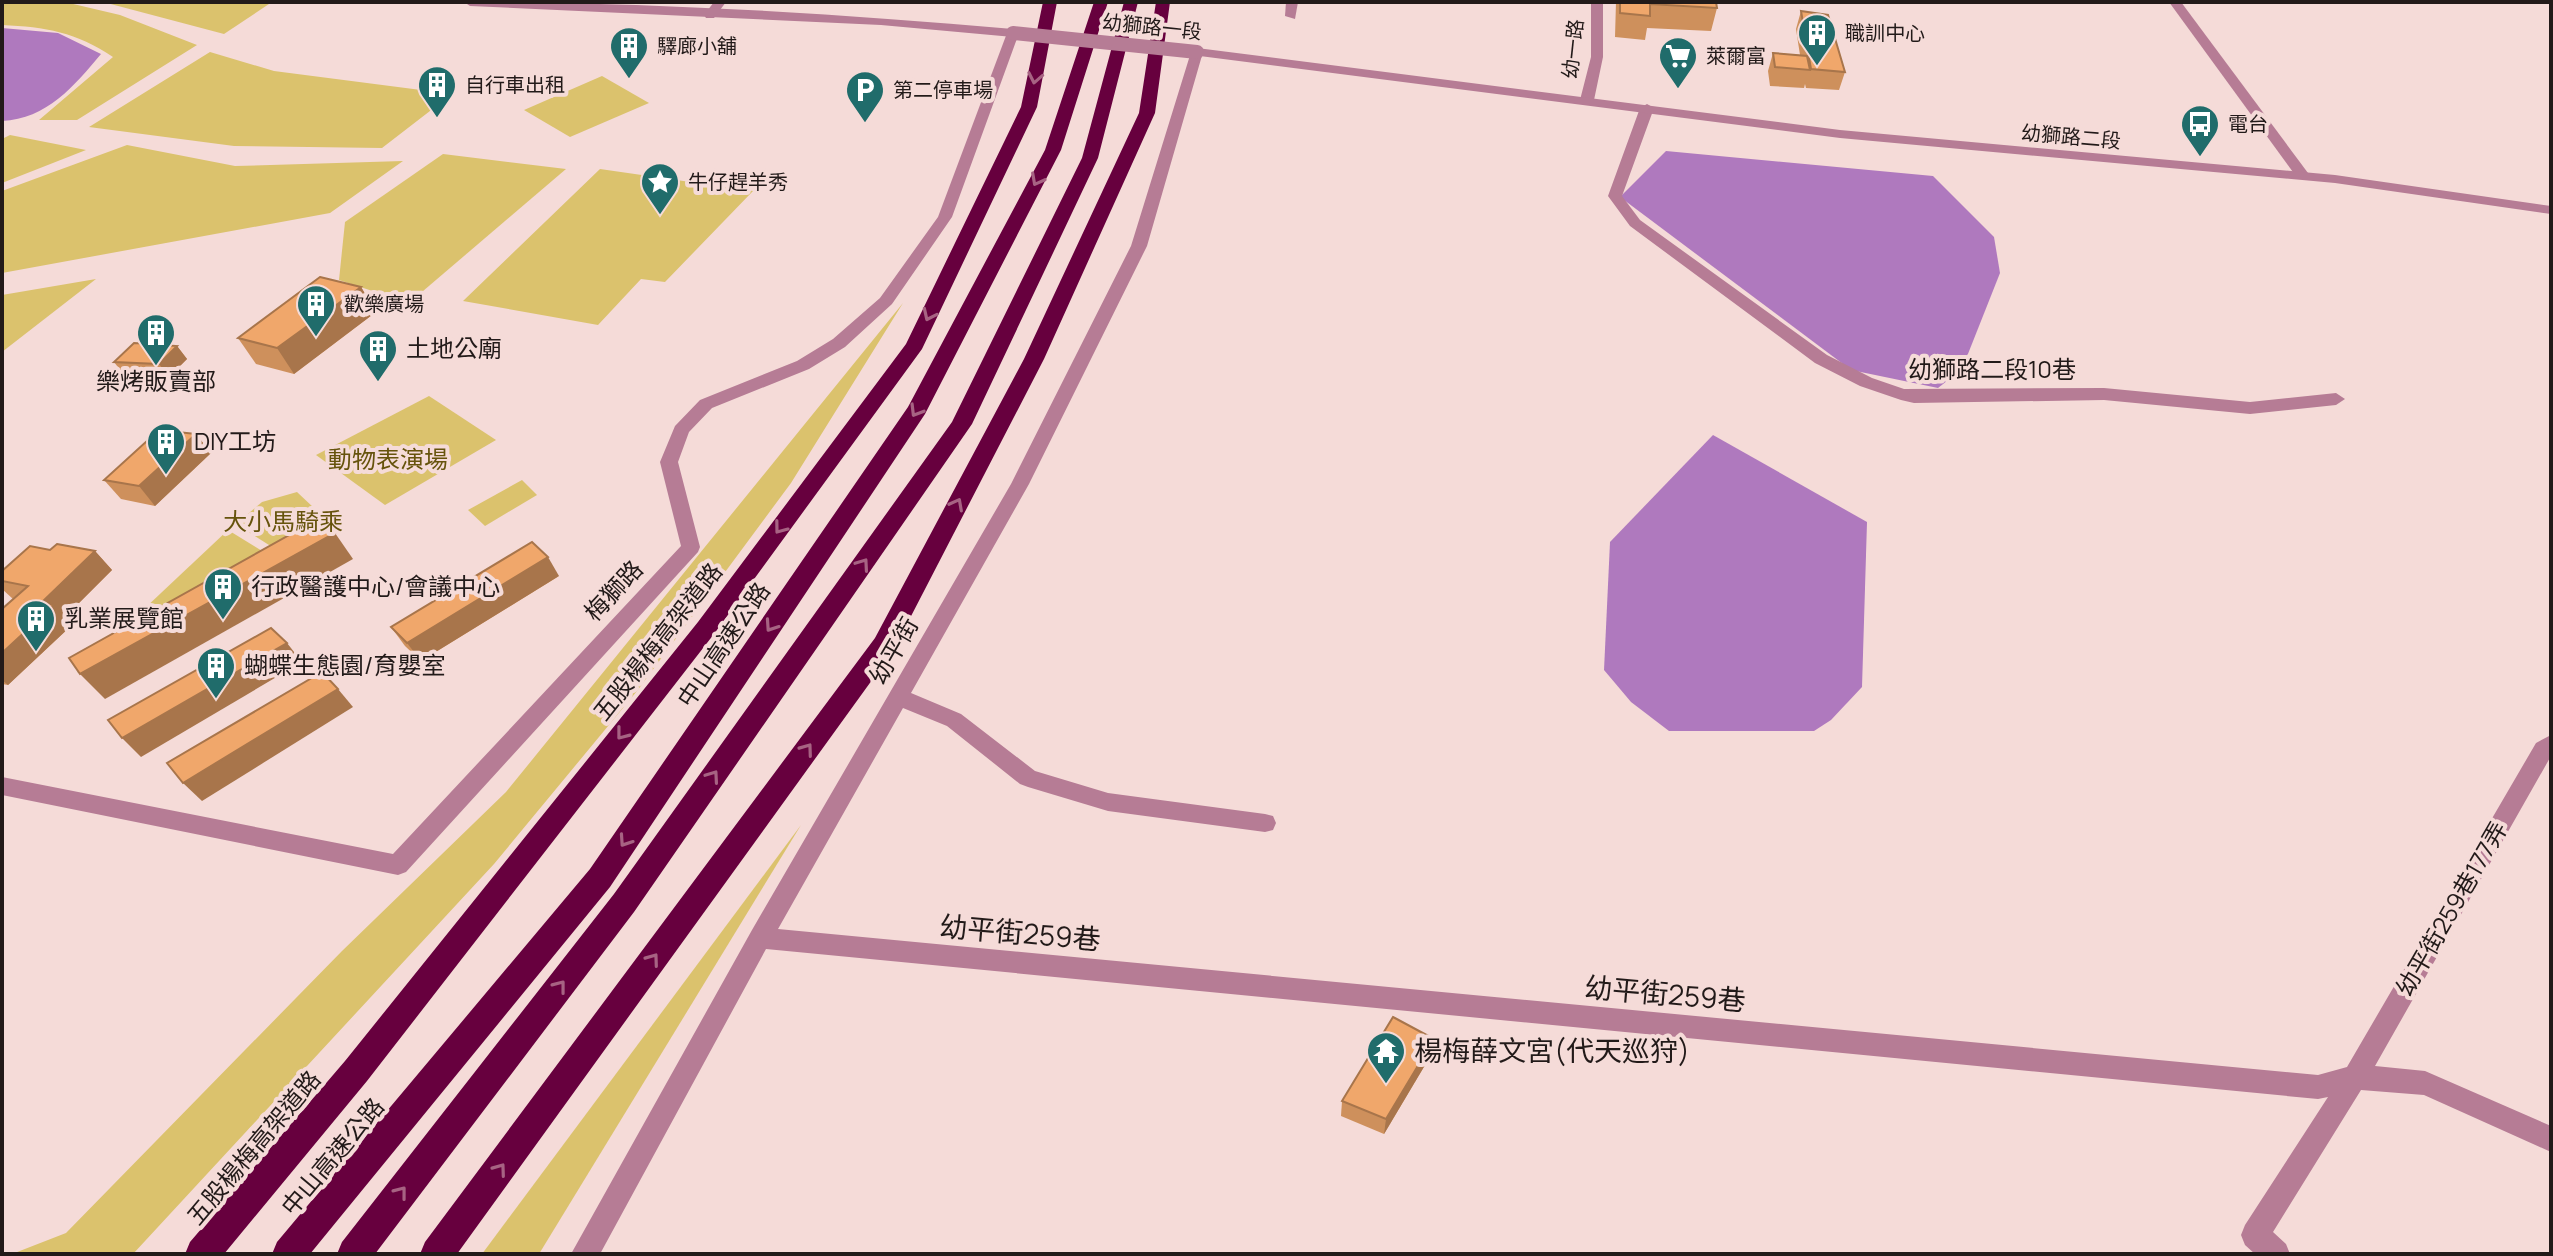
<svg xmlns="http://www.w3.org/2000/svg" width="2553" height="1256" viewBox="0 0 2553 1256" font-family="Manrope,'Noto Sans TC',sans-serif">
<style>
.green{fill:#dbc26d}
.water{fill:#af79be}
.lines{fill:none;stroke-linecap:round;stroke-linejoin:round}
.minor{fill:#b67c95;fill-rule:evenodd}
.tertiary{fill:#b67c95;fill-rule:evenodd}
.motorway{fill:#67003e;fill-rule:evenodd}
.tertiary-bridge{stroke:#b67c95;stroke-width:14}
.wall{fill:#ce905c}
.shaded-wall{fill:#a8754b}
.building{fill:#f0a76b;stroke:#a8754b;stroke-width:2}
.oneway{stroke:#a76383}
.labels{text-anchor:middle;stroke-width:8;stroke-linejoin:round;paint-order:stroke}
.far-street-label{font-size:20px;fill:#221a19;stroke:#f5dbd8}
.far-poi-label{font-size:20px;fill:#221a19;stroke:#f5dbd8;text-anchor:start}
.poi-label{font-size:24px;fill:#221a19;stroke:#f5dbd8;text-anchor:start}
.street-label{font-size:24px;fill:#221a19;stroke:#f5dbd8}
.park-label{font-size:24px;fill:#66530c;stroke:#f5dbd8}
.near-street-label{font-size:28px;fill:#221a19;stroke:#f5dbd8}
.near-poi-label{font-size:28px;fill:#221a19;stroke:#f5dbd8;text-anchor:start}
</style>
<rect width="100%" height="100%" fill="#f5dbd8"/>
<g class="green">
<polygon points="103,2 272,2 224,34"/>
<path d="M69,3L120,15L197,45L77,120H39L113,57C76,32 46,27 2,25V4Z"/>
<polygon points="210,52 274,71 452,94 382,148 234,146 89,127"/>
<polygon points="602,76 649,103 570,137 524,110"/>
<polygon points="10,135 86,150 2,183 2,139"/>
<polygon points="127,145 235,166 403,161 330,213 2,273 2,191"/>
<polygon points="443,154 566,169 409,303 339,280 345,222"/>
<polygon points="600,169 753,191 665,282 641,279 598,325 463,301"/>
<polygon points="96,279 2,352 2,295"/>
<polygon points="903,303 791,483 637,691 494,864 133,1254 12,1254 66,1233 342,951 506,792"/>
<polygon points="429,396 496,440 385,505 316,455"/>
<polygon points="522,480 537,495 485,526 468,510"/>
<polygon points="297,492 330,523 280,552 236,524 262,502"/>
<polygon points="228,530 280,562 88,677 77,672"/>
<polygon points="801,825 539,1254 482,1254"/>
</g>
<g class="water">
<path d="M2,28L58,33L101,54C74,86 47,119 2,121Z"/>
<polygon points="1666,151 1933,176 1994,237 2000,273 1962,369 1938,388 1851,370 1620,197"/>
<polygon points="1713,435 1867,522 1862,687 1831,720 1814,731 1669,731 1631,702 1604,670 1610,542"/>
</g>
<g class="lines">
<g class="minor">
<polygon points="714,2 726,2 714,18 706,18 704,15"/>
<polygon points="1286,2 1298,2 1295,19 1285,16"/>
<polygon points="1591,2 1603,2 1603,57 1594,100 1587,104 1580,100 1591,57"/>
<polygon points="2169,2 2181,2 2308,173 2308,179 2298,179"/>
<polygon points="1013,29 1019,33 952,217 892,304 845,347 809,369 712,408 689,432 678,462 700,547 698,552 406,872 398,875 2,795 2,777 393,854 681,546 660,462 675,426 700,400 797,361 833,339 880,298 938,217 1007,33"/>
<polygon points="1197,48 1203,52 1147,246 1029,484 911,693 961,714 1035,771 1108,793 1265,814 1273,816 1276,823 1273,830 1265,832 1108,811 1028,787 1020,784 947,726 903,708 778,929 2318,1075 2347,1067 2536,743 2551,735 2551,756 2375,1066 2425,1071 2551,1126 2551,1152 2424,1095 2361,1090 2273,1232 2286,1244 2290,1254 2255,1254 2245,1245 2241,1235 2245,1225 2328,1097 2318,1099 766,949 600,1254 571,1254 752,930 1011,484 1131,246 1191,52"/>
<polygon points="1647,104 1654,108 1622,196 1640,220 1827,355 1872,378 1904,389 2104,388 2250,402 2336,393 2345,399 2336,405 2250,414 2104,400 1914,403 1901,400 1860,386 1815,363 1630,226 1608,196 1640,108"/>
</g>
<g class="tertiary">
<path d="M464,2C647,2 831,13 1013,29L1019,33L1013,37L881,25L470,6Z"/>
<polygon points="1197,48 1840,130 2335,175 2551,206 2551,214 2335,183 1840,138 1192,55 1191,52"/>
</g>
<g class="motorway">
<polygon points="1043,2 1057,2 1037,107 922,349 714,634 367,1081 224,1254 185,1254 190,1242 345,1061 698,622 906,344 1021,107"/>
<polygon points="1094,2 1108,2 1061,150 925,414 610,887 310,1254 272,1254 277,1242 590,869 908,407 1045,150"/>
<polygon points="1124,2 1138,2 1098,158 972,424 634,912 375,1254 337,1254 342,1242 614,894 952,422 1082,158"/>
<polygon points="1156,2 1170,2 1155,113 1044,359 893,651 457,1254 420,1254 425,1242 875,638 1024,359 1139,113"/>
</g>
<polyline class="tertiary-bridge" points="1013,33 1197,52"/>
</g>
<g class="wall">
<polygon points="1616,2 1716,2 1717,8 1711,31 1647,28 1645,40 1615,37"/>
<polygon points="1801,11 1845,72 1839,90 1806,88 1805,84 1804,88 1770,86 1768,71 1773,53 1800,55 1796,29"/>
<polygon points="361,287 376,312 294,374 256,364 238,338"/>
<polygon points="177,346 187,359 169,377 124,375 114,362"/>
<polygon points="196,434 211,453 155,506 121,499 104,480"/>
<polygon points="50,550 95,551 112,570 65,617 73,624 8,685 2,684 2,609 13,599 2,589 2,571"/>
<polygon points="559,576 421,661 405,646 391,627"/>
<polygon points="1434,1039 1431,1055 1384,1134 1341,1116 1342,1101"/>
</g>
<g class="shaded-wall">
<polygon points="361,287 376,312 294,374 277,348"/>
<polygon points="177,346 187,359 169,377 159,364"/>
<polygon points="196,434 211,453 155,506 139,486"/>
<polygon points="335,533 353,559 105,699 80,674"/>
<polygon points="95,551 112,570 65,617 73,624 8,685 2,680 2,653 41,603"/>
<polygon points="548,557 559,576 421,661 407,643"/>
<polygon points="287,643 302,662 141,757 122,738"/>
<polygon points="338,689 353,707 202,801 183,783"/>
<polygon points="1434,1039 1431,1055 1384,1134 1386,1119"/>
</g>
<g class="building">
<polygon points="1620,2 1716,2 1717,8 1650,4 1650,16 1620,13"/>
<polygon points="1801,11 1828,15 1845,72 1811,69"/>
<polygon points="1773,53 1807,56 1810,70 1775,67"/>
<polygon points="320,277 361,287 277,348 238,338"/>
<polygon points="134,343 177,346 159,364 114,362"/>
<polygon points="159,430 196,434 139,486 104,480"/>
<polygon points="318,519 335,533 80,674 69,658"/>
<polygon points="532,542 548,557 407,643 391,627"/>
<polygon points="57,544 95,551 41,603 54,605 2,653 2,609 28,586 2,581 2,571 30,546 50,550"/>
<polygon points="271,628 287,643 122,738 108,720"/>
<polygon points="322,672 338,689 183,783 167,763"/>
<polygon points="1393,1017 1434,1039 1386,1119 1342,1101"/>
</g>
<defs><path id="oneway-chevron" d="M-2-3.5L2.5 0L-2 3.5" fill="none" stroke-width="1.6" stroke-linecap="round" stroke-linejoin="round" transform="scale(2)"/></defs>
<g class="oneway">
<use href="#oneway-chevron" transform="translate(1035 78) rotate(101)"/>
<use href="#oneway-chevron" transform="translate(1037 180) rotate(118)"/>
<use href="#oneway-chevron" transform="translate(929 315) rotate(115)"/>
<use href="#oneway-chevron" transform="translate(916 411) rotate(121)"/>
<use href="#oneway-chevron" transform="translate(957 504) rotate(-62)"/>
<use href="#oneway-chevron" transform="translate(780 528) rotate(127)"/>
<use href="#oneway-chevron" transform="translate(863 564) rotate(-55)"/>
<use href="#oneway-chevron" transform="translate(771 626) rotate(124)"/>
<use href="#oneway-chevron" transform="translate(622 734) rotate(128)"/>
<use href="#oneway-chevron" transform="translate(807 749) rotate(-54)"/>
<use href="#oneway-chevron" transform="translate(713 776) rotate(-55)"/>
<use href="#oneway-chevron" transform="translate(625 841) rotate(124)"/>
<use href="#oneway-chevron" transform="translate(653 959) rotate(-54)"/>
<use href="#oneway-chevron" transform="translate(560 986) rotate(-52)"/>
<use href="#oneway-chevron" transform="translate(500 1169) rotate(-54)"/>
<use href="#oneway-chevron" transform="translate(401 1192) rotate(-52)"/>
</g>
<defs>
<g id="building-pin" transform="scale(2)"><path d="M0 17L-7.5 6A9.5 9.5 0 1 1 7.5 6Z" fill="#206c6b" stroke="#f5dbd8"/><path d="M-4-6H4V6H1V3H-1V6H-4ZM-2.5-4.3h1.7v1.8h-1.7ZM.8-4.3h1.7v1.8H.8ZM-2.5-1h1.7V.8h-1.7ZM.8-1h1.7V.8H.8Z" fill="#fff"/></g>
<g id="supermarket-pin" transform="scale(2)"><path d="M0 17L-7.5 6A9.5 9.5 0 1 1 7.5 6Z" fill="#206c6b" stroke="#f5dbd8"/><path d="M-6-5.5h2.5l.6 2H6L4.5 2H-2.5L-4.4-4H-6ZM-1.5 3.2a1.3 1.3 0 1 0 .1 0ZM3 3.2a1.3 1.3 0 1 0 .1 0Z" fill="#fff"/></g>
<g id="parking-pin" transform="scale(2)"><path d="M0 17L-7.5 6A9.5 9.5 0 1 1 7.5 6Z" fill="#206c6b" stroke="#f5dbd8"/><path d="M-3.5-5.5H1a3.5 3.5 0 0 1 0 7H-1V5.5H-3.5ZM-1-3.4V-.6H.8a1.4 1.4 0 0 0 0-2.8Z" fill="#fff"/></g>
<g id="bus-pin" transform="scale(2)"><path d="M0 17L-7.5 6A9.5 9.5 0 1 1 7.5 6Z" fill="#206c6b" stroke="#f5dbd8"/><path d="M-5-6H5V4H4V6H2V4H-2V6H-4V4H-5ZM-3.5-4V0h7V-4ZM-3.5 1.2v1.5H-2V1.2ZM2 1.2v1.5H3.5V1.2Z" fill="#fff"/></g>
<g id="sight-pin" transform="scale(2)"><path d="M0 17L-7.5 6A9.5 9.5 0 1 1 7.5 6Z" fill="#206c6b" stroke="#f5dbd8"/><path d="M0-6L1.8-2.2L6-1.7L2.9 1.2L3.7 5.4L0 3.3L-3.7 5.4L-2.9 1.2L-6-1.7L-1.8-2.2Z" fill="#fff"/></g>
<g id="temple-pin" transform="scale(2)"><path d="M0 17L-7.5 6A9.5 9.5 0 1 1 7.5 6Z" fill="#206c6b" stroke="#f5dbd8"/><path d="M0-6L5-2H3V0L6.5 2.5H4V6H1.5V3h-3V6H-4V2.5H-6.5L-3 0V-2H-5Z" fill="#fff"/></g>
</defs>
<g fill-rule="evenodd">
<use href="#building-pin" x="1817" y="33"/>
<use href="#building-pin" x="629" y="46"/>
<use href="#supermarket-pin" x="1678" y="56"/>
<use href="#building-pin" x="437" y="85"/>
<use href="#parking-pin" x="865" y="90"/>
<use href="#bus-pin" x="2200" y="124"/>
<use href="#sight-pin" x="660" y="182"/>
<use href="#building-pin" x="316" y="304"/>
<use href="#building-pin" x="156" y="333"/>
<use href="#building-pin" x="378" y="349"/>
<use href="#building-pin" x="166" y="442"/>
<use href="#building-pin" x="223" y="587"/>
<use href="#building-pin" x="36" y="619"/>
<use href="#building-pin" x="216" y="666"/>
<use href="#temple-pin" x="1386" y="1051"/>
</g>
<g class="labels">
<g class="far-street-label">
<text transform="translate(1152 27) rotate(6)" y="7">幼獅路一段</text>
<text transform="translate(1573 49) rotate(-84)" y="7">幼一路</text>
<text transform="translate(2071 137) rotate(5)" y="7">幼獅路二段</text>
</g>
<g class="far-poi-label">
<text x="1845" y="40">職訓中心</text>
<text x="657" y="53">驛廊小舖</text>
<text x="1706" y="63">萊爾富</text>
<text x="465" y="92">自行車出租</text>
<text x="893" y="97">第二停車場</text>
<text x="2228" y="131">電台</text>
<text x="688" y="189">牛仔趕羊秀</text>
<text x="344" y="311">歡樂廣場</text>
</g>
<g class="poi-label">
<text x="406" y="357">土地公廟</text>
<text x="156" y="390" text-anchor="middle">樂烤販賣部</text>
<text x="194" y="450">DIY工坊</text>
<text x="251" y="595">行政醫護中心/會議中心</text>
<text x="64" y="627">乳業展覽館</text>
<text x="244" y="674">蝴蝶生態園/育嬰室</text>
</g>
<g class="street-label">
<text x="1992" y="378">幼獅路二段10巷</text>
<text transform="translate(614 591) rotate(-47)" y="8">梅獅路</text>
<text transform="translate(658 642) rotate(-52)" y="8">五股楊梅高架道路</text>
<text transform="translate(724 645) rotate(-56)" y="8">中山高速公路</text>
<text transform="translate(894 651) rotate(-60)" y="8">幼平街</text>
<text transform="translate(2452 909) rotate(-60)" y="8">幼平街259巷177弄</text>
<text transform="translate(254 1148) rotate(-50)" y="8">五股楊梅高架道路</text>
<text transform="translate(333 1157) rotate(-50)" y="8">中山高速公路</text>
</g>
<g class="park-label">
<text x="388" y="468">動物表演場</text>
<text x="283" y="530">大小馬騎乘</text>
</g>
<g class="near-street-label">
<text transform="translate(1020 933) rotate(5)" y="10">幼平街259巷</text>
<text transform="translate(1665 994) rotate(5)" y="10">幼平街259巷</text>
</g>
<g class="near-poi-label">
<text x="1414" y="1061">楊梅薛文宮(代天巡狩)</text>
</g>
</g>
<rect width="2553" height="1256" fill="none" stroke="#221a19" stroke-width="8"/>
</svg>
